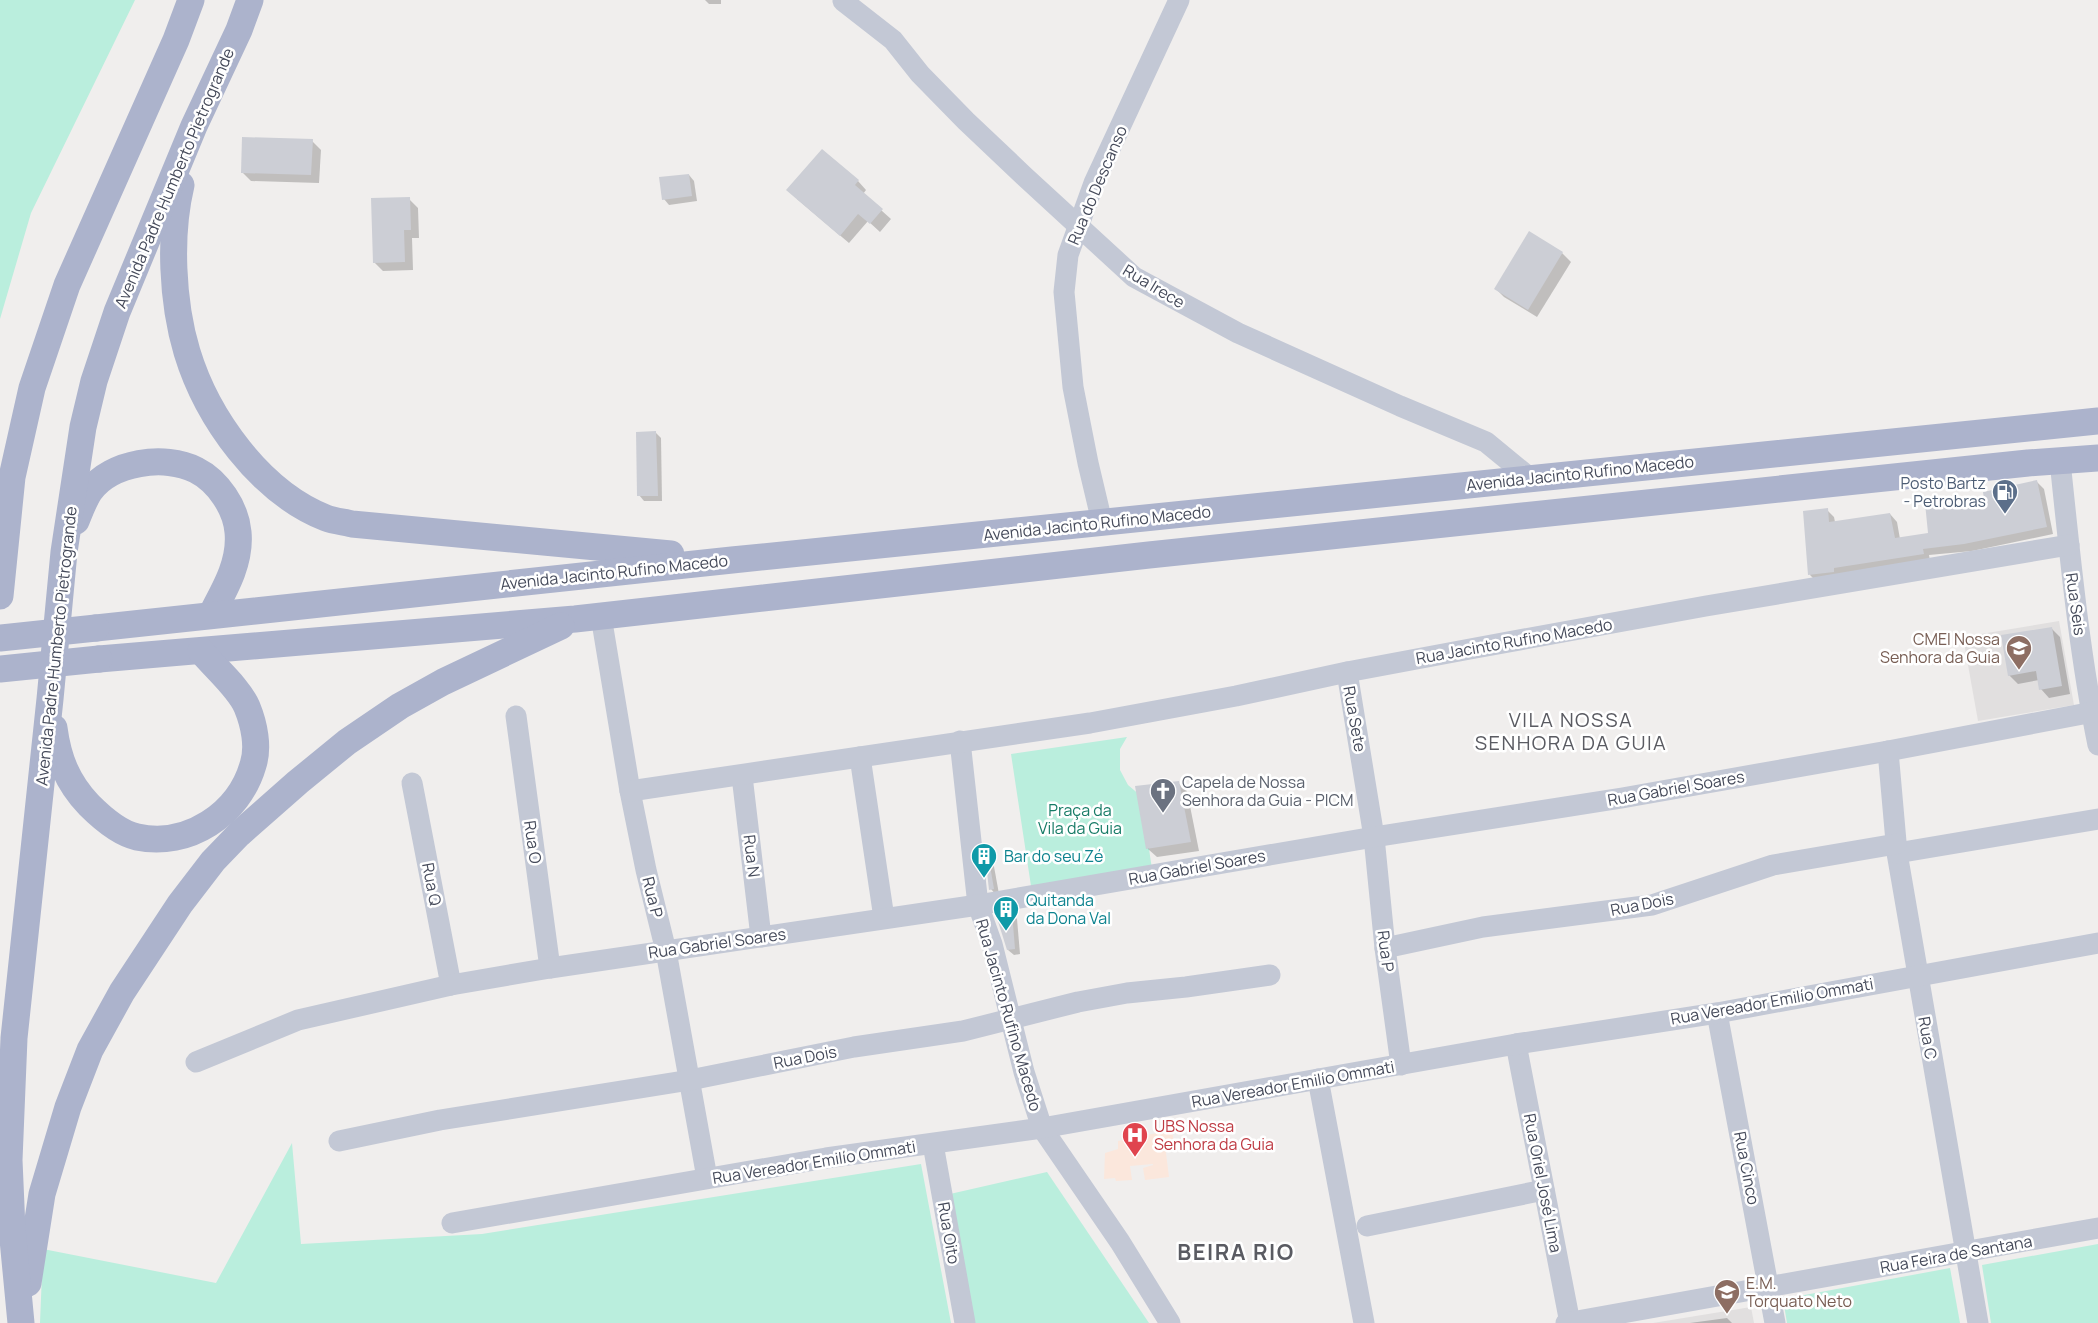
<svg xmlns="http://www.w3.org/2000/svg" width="2098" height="1323" viewBox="0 0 2098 1323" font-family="Manrope,sans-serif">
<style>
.education{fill:#e1dfdf}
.medical{fill:#fbe7dc}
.green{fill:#baeedd}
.shadow{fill:#0003}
.building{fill:#ccced5}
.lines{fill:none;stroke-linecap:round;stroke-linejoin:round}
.minor{stroke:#c3c8d5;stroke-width:21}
.major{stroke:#acb3cc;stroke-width:27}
.major-bridge{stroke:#acb3cc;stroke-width:27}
.labels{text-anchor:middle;stroke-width:5;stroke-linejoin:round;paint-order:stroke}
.street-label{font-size:16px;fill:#454a5a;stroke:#fff}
.service-label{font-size:16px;fill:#4e5e75;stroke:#fff;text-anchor:end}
.education-label{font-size:16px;fill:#785e54;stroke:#fff;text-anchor:end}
.worship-label{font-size:16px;fill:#5b616d;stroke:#fff;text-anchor:start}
.park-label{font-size:16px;fill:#167b66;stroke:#fff}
.culture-label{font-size:16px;fill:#0d838f;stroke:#fff;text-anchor:start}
.health-label{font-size:16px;fill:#be3a42;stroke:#fff;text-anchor:start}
.quarter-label{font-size:20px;letter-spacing:1.5px;fill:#5a5b62;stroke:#fff}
.district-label{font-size:22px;font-weight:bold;letter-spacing:1.5px;fill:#5a5b62;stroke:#fff}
</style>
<rect width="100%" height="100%" fill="#f0eeed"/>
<g class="education">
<polygon points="2059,621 2074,705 1978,721 1963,637"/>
<polygon points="1751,1307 1754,1323 1653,1323"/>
</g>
<polygon class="medical" points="1172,1130 1174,1144 1165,1145 1169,1177 1145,1180 1143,1168 1153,1165 1153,1164 1130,1166 1132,1180 1116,1181 1115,1178 1104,1179 1105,1153 1118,1149 1118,1141"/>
<g class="green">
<polygon points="0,0 135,0 31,213 0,319"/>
<polygon points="1127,737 1120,749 1120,770 1128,785 1141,796 1152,869 1031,886 1011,754"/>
<polygon points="292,1143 301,1244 482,1234 921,1164 951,1323 40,1323 43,1249 216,1283"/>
<polygon points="1047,1172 1149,1323 974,1323 950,1194"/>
<polygon points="2098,1244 2098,1323 1991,1323 1982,1265"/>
<polygon points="1950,1268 1960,1323 1787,1323 1783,1299"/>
</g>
<g class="shadow">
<polygon points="705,0 721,0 721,4 709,4"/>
<polygon points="312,141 321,150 319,183 251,181 242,172"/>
<polygon points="689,175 694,181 697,201 669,205 664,199"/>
<polygon points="858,181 866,190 863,194 891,219 880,232 868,221 849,243 797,199"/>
<polygon points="409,199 418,208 419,238 412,238 413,270 383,271 374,262"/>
<polygon points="1562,253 1571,262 1537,317 1504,297 1496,289"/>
<polygon points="655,432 661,438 662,501 644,501 639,495"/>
<polygon points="2037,482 2044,489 2053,534 1972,551 1929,555 1930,561 1817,582 1810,575 1827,510 1834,517 1835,522 1890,514 1897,522 1900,539 1930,534 1943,502 1948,508 1986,500"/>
<polygon points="2051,628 2060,637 2070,694 2049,698 2041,689 2039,680 2018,684 2009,675"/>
<polygon points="1178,783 1187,791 1199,851 1157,857 1148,849 1137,787"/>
<polygon points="987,856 993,861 999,894 996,895 991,889"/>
<polygon points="1012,914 1017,919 1020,954 1014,955 1008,950"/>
<polygon points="1727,1318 1732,1323 1690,1323"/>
</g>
<g class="building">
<polygon points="242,137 313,139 311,175 241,173"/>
<polygon points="822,149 859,180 855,185 883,209 870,224 858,214 840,236 786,190"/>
<polygon points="689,174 692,196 662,200 659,177"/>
<polygon points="410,197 411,230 404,230 405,262 373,263 371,198"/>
<polygon points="1529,231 1563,252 1528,310 1494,289"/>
<polygon points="656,431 658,496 637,496 636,432"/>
<polygon points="2037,480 2047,527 1964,544 1923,549 1924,554 1834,568 1834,572 1808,575 1803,511 1828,508 1829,522 1890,513 1895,538 1928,533 1925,503 1944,501 1944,507 1984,499 1983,492"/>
<polygon points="2052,627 2062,686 2039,690 2036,671 2008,676 2001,635"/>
<polygon points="1179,781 1191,842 1146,849 1135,786"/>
<polygon points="985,854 988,854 994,889 989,890"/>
<polygon points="1012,912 1015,949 1007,950 996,915"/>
</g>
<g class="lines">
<g class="minor">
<polyline points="843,1 893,40 920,74 966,121 1024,176 1134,277 1238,333 1400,406 1486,442 1530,478"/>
<path d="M2060,461C2070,556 2079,652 2098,745"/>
<polyline points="1102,522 1088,463 1073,387 1064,292 1068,255 1094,183 1179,0"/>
<polyline points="601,616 630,791 646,870 666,951 707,1178"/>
<polyline points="1347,672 1374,837 1385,948 1401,1065"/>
<polyline points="516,716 550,968"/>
<polyline points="960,741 978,905 992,944 1024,1072 1042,1128 1120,1242 1170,1323"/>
<polyline points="1888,751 1897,853 1978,1323"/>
<polyline points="860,757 884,918"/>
<polyline points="742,776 761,937"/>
<polyline points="412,783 451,985"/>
<polyline points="630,791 1090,723 1236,696 1347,672 1470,649 1706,606 2069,545"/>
<polyline points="1897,853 2098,819"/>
<polyline points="1385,948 1483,927 1652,905 1773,865 1896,844"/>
<polyline points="1717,1013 1775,1323"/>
<polyline points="1516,1044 1570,1323"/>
<polyline points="196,1062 298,1020 451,985 550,968 978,905 1374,837 1622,798 1888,751 2098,711"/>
<polyline points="1318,1079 1364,1323"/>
<polyline points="339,1141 440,1120 690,1080 854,1047 963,1031 1078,1002 1127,993 1186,987 1270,975"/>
<polyline points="933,1144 965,1323"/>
<polyline points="452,1223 826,1158 1042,1128 1516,1044 1717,1013 2098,943"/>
<polyline points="1367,1226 1544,1190"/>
<polyline points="1566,1323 2098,1228"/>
</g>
<g class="major">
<path d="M181,185C169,235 172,302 187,352C207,418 260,492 326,518C334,521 344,522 352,524L671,554"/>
<path d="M76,521C80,511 84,500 90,491C111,462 165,454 196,470C218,481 236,508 238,532C241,562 225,589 211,615"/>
<polyline points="0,596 12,477 32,388 67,285 176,40 191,0"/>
<polyline points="96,628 732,560 2098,421"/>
<polyline points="99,659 575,619 1149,555 2028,463 2098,458"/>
<path d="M54,728C58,758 67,782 89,805C102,818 119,833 137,837C188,848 239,814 253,765C259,747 254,724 247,707C239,688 215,668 201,651"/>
<polyline points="28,1283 42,1194 68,1107 90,1050 122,992 180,904 213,861 239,834 298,782 347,742 400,706 443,682 561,626"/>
<polyline points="21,1323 12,1229 9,1160 14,1038 50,699 64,552 83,427 94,381 117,312 194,126 239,30 250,0"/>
</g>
<g class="major-bridge">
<polyline points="0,638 96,628"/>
<polyline points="0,669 99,659"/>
</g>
</g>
<defs>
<g id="fuel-pin" transform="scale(1.35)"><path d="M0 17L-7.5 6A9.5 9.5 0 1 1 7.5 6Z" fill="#5c6f8a" stroke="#fff"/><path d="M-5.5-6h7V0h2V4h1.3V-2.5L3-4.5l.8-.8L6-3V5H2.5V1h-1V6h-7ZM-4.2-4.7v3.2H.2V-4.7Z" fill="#fff"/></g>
<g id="school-pin" transform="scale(1.35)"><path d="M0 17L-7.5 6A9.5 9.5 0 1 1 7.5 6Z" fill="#8d6e63" stroke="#fff"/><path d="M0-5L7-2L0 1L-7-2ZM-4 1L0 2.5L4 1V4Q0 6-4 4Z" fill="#fff"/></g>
<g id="church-pin" transform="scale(1.35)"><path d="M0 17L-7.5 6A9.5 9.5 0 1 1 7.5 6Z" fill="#6b7280" stroke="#fff"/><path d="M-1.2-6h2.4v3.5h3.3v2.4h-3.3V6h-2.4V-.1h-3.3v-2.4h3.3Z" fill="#fff"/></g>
<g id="building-pin" transform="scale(1.35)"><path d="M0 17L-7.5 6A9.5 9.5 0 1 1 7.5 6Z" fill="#0f9aa8" stroke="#fff"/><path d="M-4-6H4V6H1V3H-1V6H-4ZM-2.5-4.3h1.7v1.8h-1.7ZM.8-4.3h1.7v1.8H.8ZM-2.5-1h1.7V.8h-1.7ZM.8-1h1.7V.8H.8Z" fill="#fff"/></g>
<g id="hospital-pin" transform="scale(1.35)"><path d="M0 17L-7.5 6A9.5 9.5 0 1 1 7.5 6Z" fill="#e0444e" stroke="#fff"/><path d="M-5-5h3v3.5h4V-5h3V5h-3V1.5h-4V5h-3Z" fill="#fff"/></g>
</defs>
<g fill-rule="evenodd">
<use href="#fuel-pin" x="2005" y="492"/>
<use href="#school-pin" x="2019" y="648"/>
<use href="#church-pin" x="1163" y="791"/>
<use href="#building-pin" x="984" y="856"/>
<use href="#building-pin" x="1006" y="909"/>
<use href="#hospital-pin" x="1135" y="1135"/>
<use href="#school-pin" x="1727" y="1292"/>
</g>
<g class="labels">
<g class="street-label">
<text transform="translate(174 178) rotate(-67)" y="6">Avenida Padre Humberto Pietrogrande</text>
<text transform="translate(1097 185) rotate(-67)" y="6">Rua do Descanso</text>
<text transform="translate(1154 286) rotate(31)" y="6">Rua Irece</text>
<text transform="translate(1580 473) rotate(-6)" y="6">Avenida Jacinto Rufino Macedo</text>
<text transform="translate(1097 523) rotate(-6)" y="6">Avenida Jacinto Rufino Macedo</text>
<text transform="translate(614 572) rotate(-6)" y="6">Avenida Jacinto Rufino Macedo</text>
<text transform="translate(2076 604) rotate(82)" y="6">Rua Seis</text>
<text transform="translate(1514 641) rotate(-10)" y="6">Rua Jacinto Rufino Macedo</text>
<text transform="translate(56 646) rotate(-84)" y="6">Avenida Padre Humberto Pietrogrande</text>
<text transform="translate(1355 719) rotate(80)" y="6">Rua Sete</text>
<text transform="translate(1676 788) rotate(-10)" y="6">Rua Gabriel Soares</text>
<text transform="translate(533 842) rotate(82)" y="6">Rua O</text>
<text transform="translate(752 856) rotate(83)" y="6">Rua N</text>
<text transform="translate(1197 867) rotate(-10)" y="6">Rua Gabriel Soares</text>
<text transform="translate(432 884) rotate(79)" y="6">Rua Q</text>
<text transform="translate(653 897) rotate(76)" y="6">Rua P</text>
<text transform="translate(1642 904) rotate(-11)" y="6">Rua Dois</text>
<text transform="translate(717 943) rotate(-8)" y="6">Rua Gabriel Soares</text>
<text transform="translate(1386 951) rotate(83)" y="6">Rua P</text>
<text transform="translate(1772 1001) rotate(-10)" y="6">Rua Vereador Emilío Ommati</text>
<text transform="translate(1009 1015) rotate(74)" y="6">Rua Jacinto Rufino Macedo</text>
<text transform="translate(1928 1038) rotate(80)" y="6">Rua C</text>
<text transform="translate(805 1057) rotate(-11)" y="6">Rua Dois</text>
<text transform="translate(1293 1084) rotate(-10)" y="6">Rua Vereador Emilío Ommati</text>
<text transform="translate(814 1162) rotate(-9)" y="6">Rua Vereador Emilío Ommati</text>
<text transform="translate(1747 1168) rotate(79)" y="6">Rua Cinco</text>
<text transform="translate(1543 1183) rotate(79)" y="6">Rua Oriel José Lima</text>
<text transform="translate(949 1233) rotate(80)" y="6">Rua Oito</text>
<text transform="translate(1956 1254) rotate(-10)" y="6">Rua Feira de Santana</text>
</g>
<g class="service-label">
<text x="1986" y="489">Posto Bartz<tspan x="1986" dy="18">- Petrobras</tspan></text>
</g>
<g class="education-label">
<text x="2000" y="645">CMEI Nossa<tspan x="2000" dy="18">Senhora da Guia</tspan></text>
<text x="1746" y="1289" text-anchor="start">E.M.<tspan x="1746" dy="18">Torquato Neto</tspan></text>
</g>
<g class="worship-label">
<text x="1182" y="788">Capela de Nossa<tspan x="1182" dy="18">Senhora da Guia - PICM</tspan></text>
</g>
<g class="park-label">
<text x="1080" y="816">Praça da<tspan x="1080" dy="18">Vila da Guia</tspan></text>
</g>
<g class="culture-label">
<text x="1004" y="862">Bar do seu Zé</text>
<text x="1026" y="906">Quitanda<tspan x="1026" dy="18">da Dona Val</tspan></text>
</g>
<g class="health-label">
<text x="1154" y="1132">UBS Nossa<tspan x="1154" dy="18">Senhora da Guia</tspan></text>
</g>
<g class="quarter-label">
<text x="1571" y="727">VILA NOSSA<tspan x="1571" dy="23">SENHORA DA GUIA</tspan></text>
</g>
<g class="district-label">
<text x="1236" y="1260">BEIRA RIO</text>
</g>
</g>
</svg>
